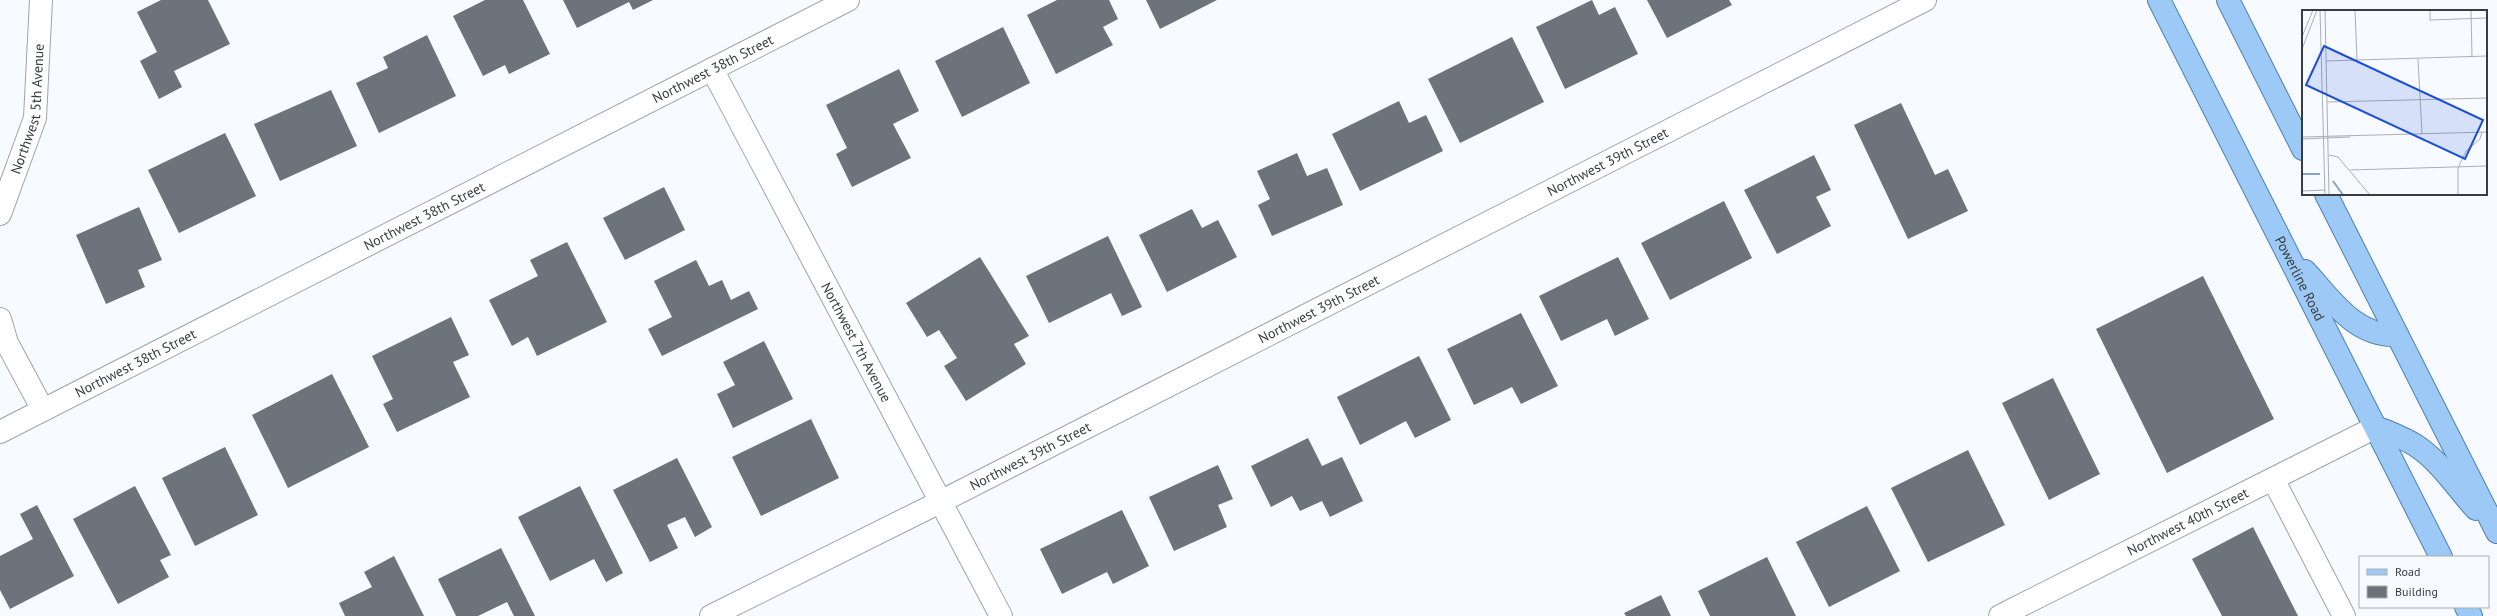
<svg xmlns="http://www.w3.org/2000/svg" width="2497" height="616" viewBox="0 0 2497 616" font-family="'PT Sans',sans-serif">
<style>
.building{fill:#6d737a}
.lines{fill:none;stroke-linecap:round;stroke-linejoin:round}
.minor-casing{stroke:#9da4aa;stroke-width:24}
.major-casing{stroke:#4e80b1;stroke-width:24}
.minor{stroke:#fff;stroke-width:22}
.major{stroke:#9cc9f5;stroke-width:22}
.labels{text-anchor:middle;stroke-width:4;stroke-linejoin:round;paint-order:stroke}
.street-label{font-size:14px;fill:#393c3f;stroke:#f7fbff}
.inset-river{fill:none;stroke:#84a6ca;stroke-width:2}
.inset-road{fill:none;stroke:#abafb2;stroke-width:1}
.view{fill:#1d4ed8;fill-opacity:0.15;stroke:#1d4ed8;stroke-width:2}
.inset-edge{fill:none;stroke:#393c3f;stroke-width:2}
</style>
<rect width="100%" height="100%" fill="#f7fbff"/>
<g class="building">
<polygon points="161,0 208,0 230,44 174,71 182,87 159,99 140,61 157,52 137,12"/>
<polygon points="485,0 523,0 550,54 509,74 505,65 483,76 453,16"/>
<polygon points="563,0 653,0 633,10 629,2 577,28"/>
<polygon points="1057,0 1109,0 1118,19 1103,27 1113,45 1056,74 1027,15"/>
<polygon points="1146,0 1217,0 1160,29"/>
<polygon points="1592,0 1599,15 1615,7 1638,54 1565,89 1536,27"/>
<polygon points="1647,0 1729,0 1732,5 1667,38"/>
<polygon points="1003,27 1030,83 962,117 935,61"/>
<polygon points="427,35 456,96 379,133 356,83 388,68 383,57"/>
<polygon points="1512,37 1544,102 1460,143 1428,79"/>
<polygon points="899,69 919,111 893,124 911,158 852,187 836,154 847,148 826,105"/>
<polygon points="331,90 357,146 280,181 254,124"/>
<polygon points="1399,101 1409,123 1426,115 1443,151 1360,191 1332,134"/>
<polygon points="1901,103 1935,175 1948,169 1968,211 1908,239 1854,125"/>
<polygon points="225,133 256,196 179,233 148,170"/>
<polygon points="1297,153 1307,176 1327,168 1343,205 1272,236 1258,205 1270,199 1257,171"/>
<polygon points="1814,155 1831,190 1816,197 1831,226 1777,254 1744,190"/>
<polygon points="664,187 685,230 625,260 603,218"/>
<polygon points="1724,201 1752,258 1670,300 1641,243"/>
<polygon points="139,207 162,260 138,270 145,287 106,304 76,235"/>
<polygon points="1192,209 1202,228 1218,220 1237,257 1167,292 1139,235"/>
<polygon points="1108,236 1142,307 1122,316 1111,293 1049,323 1026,276"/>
<polygon points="567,242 607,322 537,356 528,337 512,346 489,300 538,276 530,260"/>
<polygon points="980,257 1029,336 1014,344 1026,364 966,401 944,366 957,358 939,330 927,337 906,303"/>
<polygon points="1618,257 1649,319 1615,336 1607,319 1561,341 1539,296"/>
<polygon points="696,260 709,286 722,280 731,300 749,291 758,309 662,356 648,329 672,317 654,281"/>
<polygon points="2203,276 2274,419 2167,473 2096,329"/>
<polygon points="1521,313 1558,386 1521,404 1512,387 1474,405 1447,349"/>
<polygon points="451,317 469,355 453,362 470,397 397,432 383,404 393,399 372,356"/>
<polygon points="764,341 793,399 733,428 717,394 735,385 723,362"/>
<polygon points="1419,356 1451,420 1415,438 1406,421 1360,445 1337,397"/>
<polygon points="332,374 369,447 288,488 252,415"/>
<polygon points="2053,378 2100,474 2049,500 2002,403"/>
<polygon points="811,419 839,478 761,516 732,457"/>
<polygon points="1308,438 1322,466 1342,457 1363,501 1330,517 1322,501 1300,511 1292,496 1271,507 1251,466"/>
<polygon points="225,447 258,515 195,546 162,478"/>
<polygon points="1968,450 2005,525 1928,562 1891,488"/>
<polygon points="677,458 712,527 695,537 685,517 667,525 678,548 650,562 613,490"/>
<polygon points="1218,465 1233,499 1218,505 1227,527 1174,551 1149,497"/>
<polygon points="135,486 171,555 160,560 169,577 118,604 73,519"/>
<polygon points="580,486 623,573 606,582 594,559 550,581 518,517"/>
<polygon points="37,505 74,576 10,609 0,590 0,556 33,539 20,514"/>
<polygon points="1867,506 1900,571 1829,607 1796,542"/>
<polygon points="1122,510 1149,566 1113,584 1107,572 1062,594 1040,549"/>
<polygon points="2253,527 2298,616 2222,616 2192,559"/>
<polygon points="501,548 535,616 514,616 507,602 478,616 456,616 438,579"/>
<polygon points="394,556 424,616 345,616 339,603 372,587 364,572"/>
<polygon points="1767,557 1796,616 1710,616 1698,591"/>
<polygon points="1661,595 1671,616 1626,616 1624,613"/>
</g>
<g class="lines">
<g class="minor-casing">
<g id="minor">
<path id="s1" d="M712,69L1001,616"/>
<path id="s2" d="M0,214L35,118L41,0"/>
<polyline points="0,319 7,343 43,410"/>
<path id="s3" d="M0,432L848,0"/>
<polyline points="2273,479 2344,616"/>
<path id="s4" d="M711,616L940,502L1925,0"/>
<path id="s5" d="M2000,616L2376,427"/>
</g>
</g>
<g class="major-casing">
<g id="major">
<path id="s6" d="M2159,0L2441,557"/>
<polyline points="2228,0 2303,149"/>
<polyline points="2326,194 2497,532"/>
<path d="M2305,271C2331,299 2355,337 2397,335"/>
<path d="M2376,427C2390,433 2405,438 2418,447C2440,462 2458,489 2476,509"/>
<polyline points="2466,607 2471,616"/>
</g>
</g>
<use href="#minor" class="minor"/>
<use href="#major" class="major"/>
</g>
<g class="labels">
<g class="street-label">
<text dy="5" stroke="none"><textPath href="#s3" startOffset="800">Northwest 38th Street</textPath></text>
<text dy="5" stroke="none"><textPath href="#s2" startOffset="110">Northwest 5th Avenue</textPath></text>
<text dy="5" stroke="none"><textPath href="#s4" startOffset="1005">Northwest 39th Street</textPath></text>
<text dy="5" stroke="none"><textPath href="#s3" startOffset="476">Northwest 38th Street</textPath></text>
<text dy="5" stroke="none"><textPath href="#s6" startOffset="312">Powerline Road</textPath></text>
<text dy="5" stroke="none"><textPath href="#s4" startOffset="681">Northwest 39th Street</textPath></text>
<text dy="5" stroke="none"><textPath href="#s1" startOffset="309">Northwest 7th Avenue</textPath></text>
<text dy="5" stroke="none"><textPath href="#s3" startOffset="152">Northwest 38th Street</textPath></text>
<text dy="5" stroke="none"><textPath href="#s4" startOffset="357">Northwest 39th Street</textPath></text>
<text dy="5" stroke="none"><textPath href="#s5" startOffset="210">Northwest 40th Street</textPath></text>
</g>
</g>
<g transform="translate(2302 10)">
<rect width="185" height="185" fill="#f7fbff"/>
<path class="inset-river" d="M0,164H18M31,171L41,185"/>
<path class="inset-road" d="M18,0L23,185M23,0L27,185M53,0L55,50M128,0V10L185,8M169,0L170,47M0,27L11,0M0,39L15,0M116,49L120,124M24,51L185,46M25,92L185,88M0,127L185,122M0,129L48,127M27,145L36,147L68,185M48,160L185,156M0,181L23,180M156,185V158L164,141L178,129L180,122"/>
<path class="view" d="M22,36L181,110L163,149L4,75Z"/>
<rect width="185" height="185" class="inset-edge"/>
</g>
<rect x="2359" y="556" width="130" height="52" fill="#f7fbff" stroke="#abafb2"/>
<rect x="2367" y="569" width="20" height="6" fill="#9cc9f5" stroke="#abafb2"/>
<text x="2395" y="576" font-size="12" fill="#393c3f">Road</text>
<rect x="2367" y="586" width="20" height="12" fill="#6d737a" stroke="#abafb2"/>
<text x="2395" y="596" font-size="12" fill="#393c3f">Building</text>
</svg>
